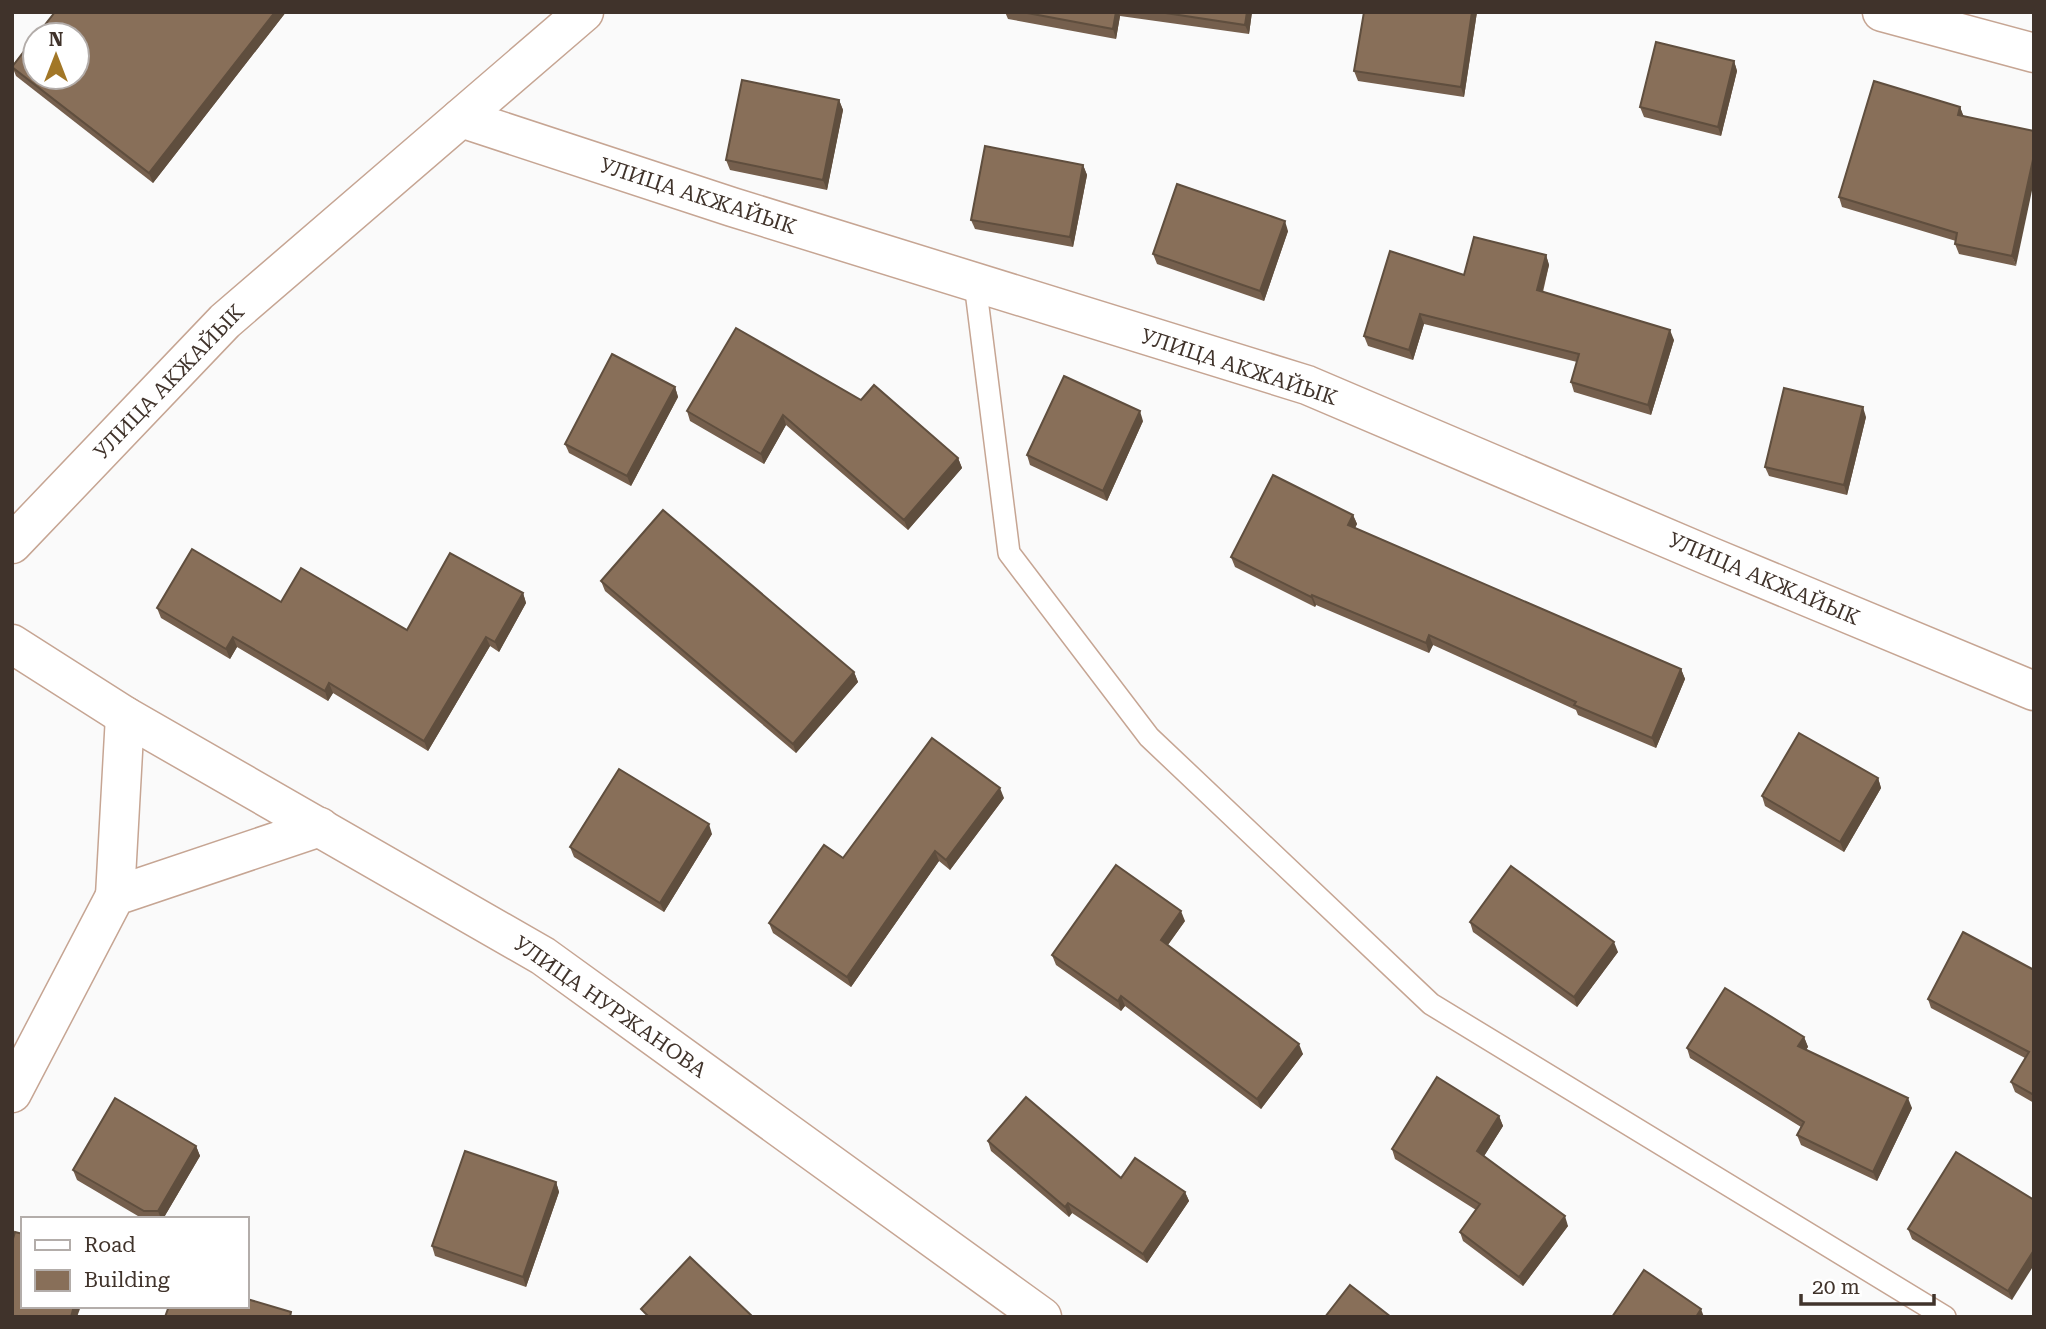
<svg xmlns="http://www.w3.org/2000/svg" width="2046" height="1329" viewBox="0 0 2046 1329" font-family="'Roboto Serif',serif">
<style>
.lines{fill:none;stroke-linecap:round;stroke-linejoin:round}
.service-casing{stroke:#c6a593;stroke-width:24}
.minor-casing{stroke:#c6a593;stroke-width:41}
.service{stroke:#fff;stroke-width:21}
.minor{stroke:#fff;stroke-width:38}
.wall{fill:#755f4d}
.shaded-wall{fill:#5f4e3e}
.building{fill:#886f59;stroke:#5f4e3e;stroke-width:2}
.labels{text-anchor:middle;stroke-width:7;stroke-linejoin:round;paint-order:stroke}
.street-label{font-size:21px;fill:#40332b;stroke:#fff}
</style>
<rect width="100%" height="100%" fill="#fafafa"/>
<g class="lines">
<g class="service-casing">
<polyline id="service" points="975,283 1009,553 1149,737 1431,1004 1945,1317"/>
</g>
<g class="minor-casing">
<g id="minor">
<polyline points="1882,12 2034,53"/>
<polyline points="461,118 732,207 1307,385 1709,556 2034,691"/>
<polyline points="12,544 225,321 584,12"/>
<polyline points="12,644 125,716 543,956 1042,1317"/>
<polyline points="115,896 125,716"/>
<polyline points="12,1093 115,896 320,827"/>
</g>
</g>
<use href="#service" class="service"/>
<use href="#minor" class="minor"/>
</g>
<g class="wall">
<polygon points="55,12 286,12 153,183 16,76 12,66"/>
<polygon points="1005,12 1252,12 1249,34 1120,16 1116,39 1008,19"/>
<polygon points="1477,12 1464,97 1358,81 1354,71"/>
<polygon points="1734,61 1737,71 1721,136 1644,117 1640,107"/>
<polygon points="839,100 843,110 827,190 730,170 726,160"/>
<polygon points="1960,107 1963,116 2016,266 1959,254 1955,244 1956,241 1842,207 1839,197"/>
<polygon points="1083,165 1087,175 1073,247 975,229 971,220"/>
<polygon points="1288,231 1264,301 1157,264 1153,254"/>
<polygon points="1546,255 1549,265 1543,292 1674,340 1651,415 1574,392 1571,382 1577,362 1424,324 1413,360 1368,346 1364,336 1464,275"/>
<polygon points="675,387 678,397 631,486 569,453 565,444"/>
<polygon points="861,400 958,458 962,468 908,530 786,425 764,464 690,421 687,411"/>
<polygon points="1866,417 1847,495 1769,476 1765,467"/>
<polygon points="1143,421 1107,501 1030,465 1027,455"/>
<polygon points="1353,515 1357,524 1355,528 1681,669 1685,679 1656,748 1578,715 1576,710 1433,645 1429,653 1316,605 1315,607 1235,567 1231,557"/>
<polygon points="601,581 854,672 858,682 796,753 605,591"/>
<polygon points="523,593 526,603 499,652 490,646 428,751 333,693 328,701 237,647 230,659 161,618 157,608 281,602 407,630"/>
<polygon points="1878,778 1881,788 1844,852 1765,806 1762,796"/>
<polygon points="1004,798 950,870 939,861 851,987 773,933 769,923 843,858"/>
<polygon points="712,834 664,912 574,857 570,847"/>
<polygon points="1185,921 1168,945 1303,1054 1261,1109 1125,1006 1121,1011 1056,965 1052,955"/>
<polygon points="1470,922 1618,952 1577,1007 1473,932"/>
<polygon points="2034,970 2034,1103 2015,1092 2011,1082 2025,1058 1931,1008 1928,999"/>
<polygon points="1804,1037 1808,1047 1806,1049 1912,1108 1877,1181 1801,1145 1797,1135 1801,1127 1690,1058 1687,1048"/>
<polygon points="1499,1116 1503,1126 1484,1156 1568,1226 1523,1286 1463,1241 1460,1232 1476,1210 1395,1159 1392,1149"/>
<polygon points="988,1141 1121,1178 1185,1192 1189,1201 1147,1263 1072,1213 1069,1217 991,1151"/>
<polygon points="196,1146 200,1156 163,1219 143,1219 77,1180 73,1170"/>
<polygon points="556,1182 559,1192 526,1287 435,1256 432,1246"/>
<polygon points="2034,1200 2012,1300 1912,1239 1908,1229"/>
</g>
<g class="shaded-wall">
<polygon points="275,12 286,12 153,183 149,173"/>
<polygon points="1116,12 1119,12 1120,16 1116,39 1113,29"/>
<polygon points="1247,12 1252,12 1249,34 1245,25"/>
<polygon points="1472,12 1477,12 1464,97 1461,87"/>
<polygon points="1734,61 1737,71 1721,136 1718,127"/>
<polygon points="839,100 843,110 827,190 823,180"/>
<polygon points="1960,107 1964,117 1958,115"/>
<polygon points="2034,155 2034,181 2016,266 2012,256"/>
<polygon points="1083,165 1087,175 1073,247 1070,237"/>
<polygon points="1285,221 1288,231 1264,301 1260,291"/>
<polygon points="1546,255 1549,265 1540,300 1537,290"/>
<polygon points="1420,314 1424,324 1413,360 1409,350"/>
<polygon points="1670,330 1674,340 1651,415 1648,405"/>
<polygon points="675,387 678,397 631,486 627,476"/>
<polygon points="1863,407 1866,417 1847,495 1844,485"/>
<polygon points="1140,411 1143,421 1107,501 1103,491"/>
<polygon points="783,415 786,425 764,464 761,454"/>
<polygon points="958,458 962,468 908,530 904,520"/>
<polygon points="1353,515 1357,524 1351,535 1348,525"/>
<polygon points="523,593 526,603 499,652 495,642"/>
<polygon points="1312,595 1316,605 1315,607 1311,597"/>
<polygon points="1429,635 1433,645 1429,653 1426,643"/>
<polygon points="233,637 237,647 230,659 226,649"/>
<polygon points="486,637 490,646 428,751 424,741"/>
<polygon points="1681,669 1685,679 1656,748 1652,738"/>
<polygon points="854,672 858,682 796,753 793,744"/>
<polygon points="329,683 333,693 328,701 325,691"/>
<polygon points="1878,778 1881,788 1844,852 1840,842"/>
<polygon points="1000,788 1004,798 950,870 946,860"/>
<polygon points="709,824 712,834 664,912 660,903"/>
<polygon points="935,851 939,861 851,987 847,977"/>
<polygon points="1181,911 1185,921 1164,950 1161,940"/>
<polygon points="1614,942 1618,952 1577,1007 1574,997"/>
<polygon points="1121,996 1125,1006 1121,1011 1118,1001"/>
<polygon points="1804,1037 1808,1047 1802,1056 1798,1046"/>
<polygon points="1299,1044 1303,1054 1261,1109 1257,1099"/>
<polygon points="1908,1098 1912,1108 1877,1181 1873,1172"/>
<polygon points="1499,1116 1503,1126 1481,1161 1477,1151"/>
<polygon points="196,1146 200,1156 163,1219 161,1219 158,1211"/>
<polygon points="556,1182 559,1192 526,1287 523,1277"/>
<polygon points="1185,1192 1189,1201 1147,1263 1143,1254"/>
<polygon points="1068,1203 1072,1213 1069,1217 1065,1207"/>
<polygon points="1565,1216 1568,1226 1523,1286 1519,1277"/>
<polygon points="2034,1250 2034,1265 2012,1300 2008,1291"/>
<polygon points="74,1306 81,1306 77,1317 71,1317"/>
<polygon points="1701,1309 1704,1317 1696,1317"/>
</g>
<g class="building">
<polygon points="55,12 275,12 149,173 12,67 35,37 35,77 77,77 77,35 37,35"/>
<polygon points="1022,12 1116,12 1113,29"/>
<polygon points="1159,12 1247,12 1245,25"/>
<polygon points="1364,12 1472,12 1461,87 1354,71"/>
<polygon points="1656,42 1734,61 1718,127 1640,107"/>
<polygon points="742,80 839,100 823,180 726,160"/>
<polygon points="1874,81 1960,107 1958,115 2034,131 2034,155 2012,256 1955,244 1957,233 1839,197"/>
<polygon points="985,146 1083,165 1070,237 971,220"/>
<polygon points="1177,184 1285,221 1260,291 1153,254"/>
<polygon points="1474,237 1546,255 1537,290 1670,330 1648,405 1571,382 1579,354 1420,314 1409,350 1364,336 1390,251 1464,275"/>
<polygon points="736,328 861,400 874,385 958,458 904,520 783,415 761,454 687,411"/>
<polygon points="612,354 675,387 627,476 565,444"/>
<polygon points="1064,376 1140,411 1103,491 1027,455"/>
<polygon points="1784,388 1863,407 1844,485 1765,467"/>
<polygon points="1273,475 1353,515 1348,525 1681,669 1652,738 1574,705 1576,702 1429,635 1426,643 1312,595 1311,597 1231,557"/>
<polygon points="663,510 854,672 793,744 601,581"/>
<polygon points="192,549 281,602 301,568 407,630 450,553 523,593 495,642 486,637 424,741 329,683 325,691 233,637 226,649 157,608"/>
<polygon points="1799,733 1878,778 1840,842 1762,796"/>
<polygon points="932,738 1000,788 946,860 935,851 847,977 769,923 824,845 843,858"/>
<polygon points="619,769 709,824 660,903 570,847"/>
<polygon points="1116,865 1181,911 1161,940 1299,1044 1257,1099 1121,996 1118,1001 1052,955"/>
<polygon points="1511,866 1614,942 1574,997 1470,922"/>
<polygon points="1963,932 2034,970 2034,1095 2011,1082 2029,1052 1928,999"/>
<polygon points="1725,988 1804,1037 1798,1046 1908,1098 1873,1172 1797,1135 1804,1122 1687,1048"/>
<polygon points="1437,1077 1499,1116 1477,1151 1565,1216 1519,1277 1460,1232 1480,1204 1392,1149"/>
<polygon points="1026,1097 1121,1178 1135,1158 1185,1192 1143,1254 1068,1203 1065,1207 988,1141"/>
<polygon points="115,1098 196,1146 158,1211 144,1211 73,1170"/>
<polygon points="465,1151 556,1182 523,1277 432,1246"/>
<polygon points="1956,1152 2034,1200 2034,1250 2008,1291 1908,1229"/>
<polygon points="15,1232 23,1234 23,1306 74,1306 71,1317 12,1316 12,1242"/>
<polygon points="690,1257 753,1317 649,1317 641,1309"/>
<polygon points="1644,1270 1701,1309 1696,1317 1612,1317"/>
<polygon points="1350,1285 1391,1317 1325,1317"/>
<polygon points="247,1299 291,1312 290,1317 165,1317 169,1306 247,1306"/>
</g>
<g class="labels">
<g class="street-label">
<text transform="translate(698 196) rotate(18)" y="7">УЛИЦА АКЖАЙЫК</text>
<text transform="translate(1239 367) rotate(18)" y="7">УЛИЦА АКЖАЙЫК</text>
<text transform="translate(169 382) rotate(-46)" y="7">УЛИЦА АКЖАЙЫК</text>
<text transform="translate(1764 579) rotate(23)" y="7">УЛИЦА АКЖАЙЫК</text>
<text transform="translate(610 1007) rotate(35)" y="7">УЛИЦА НУРЖАНОВА</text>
</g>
</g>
<rect width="2046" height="1329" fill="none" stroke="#40332b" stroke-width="28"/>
<rect x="21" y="1217" width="228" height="91" fill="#ffffff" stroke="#b3adaa" stroke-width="2"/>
<rect x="35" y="1240" width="35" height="10" fill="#ffffff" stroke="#b3adaa" stroke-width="2"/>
<text x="84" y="1252" font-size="21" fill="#40332b">Road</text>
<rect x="35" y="1270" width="35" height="21" fill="#886f59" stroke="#b3adaa" stroke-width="2"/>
<text x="84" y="1287" font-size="21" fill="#40332b">Building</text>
<g transform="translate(56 56)"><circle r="33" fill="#ffffff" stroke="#b3adaa" stroke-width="2"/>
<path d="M0-5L12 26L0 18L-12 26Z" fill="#a27727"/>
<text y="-10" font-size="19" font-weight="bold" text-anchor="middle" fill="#40332b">N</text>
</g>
<path d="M1801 1294v10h133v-10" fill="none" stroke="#40332b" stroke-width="3.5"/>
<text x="1812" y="1294" font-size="21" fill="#40332b" stroke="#ffffff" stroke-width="5" paint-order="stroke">20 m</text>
</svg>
